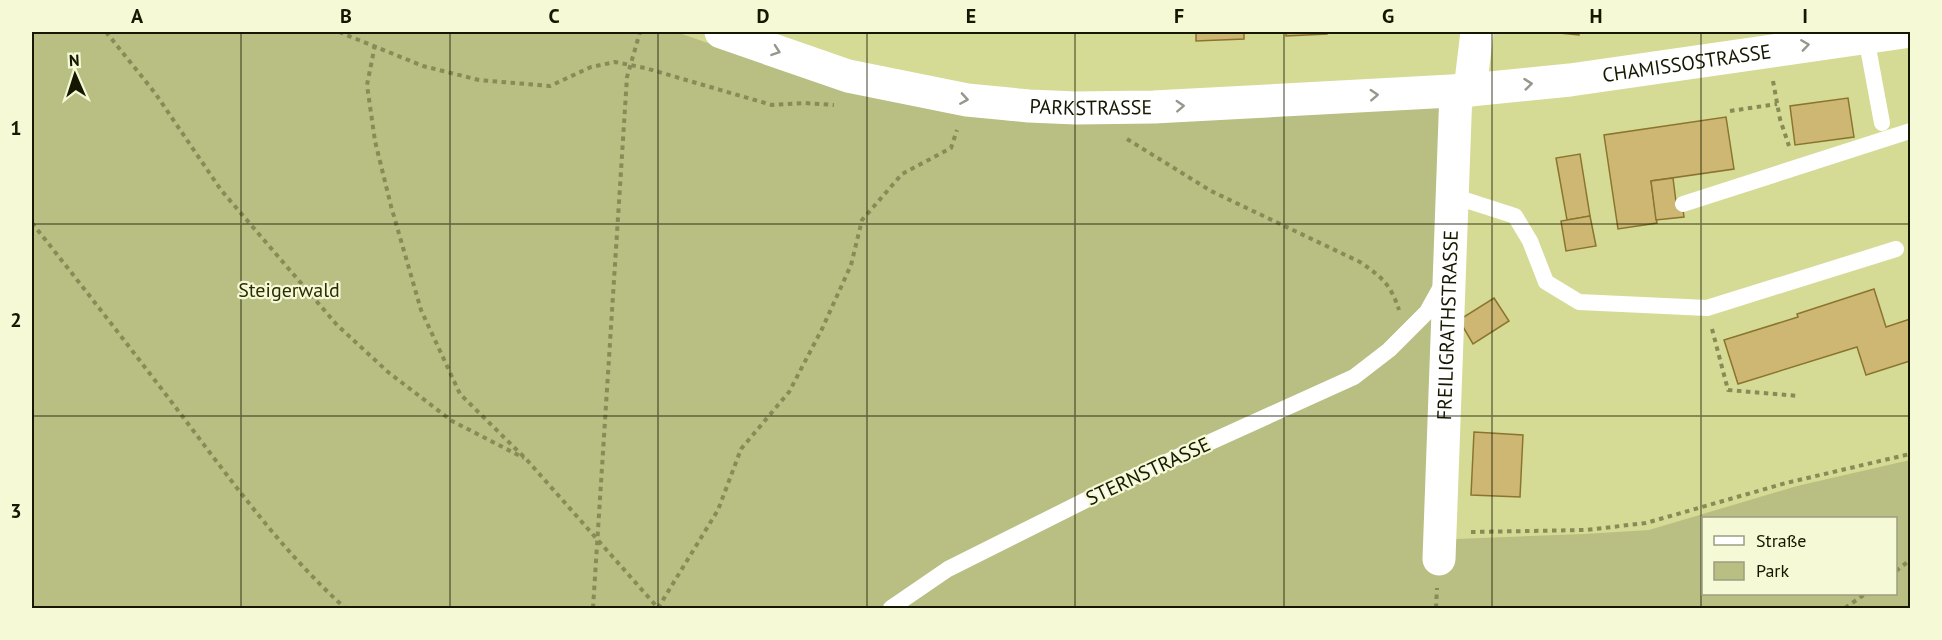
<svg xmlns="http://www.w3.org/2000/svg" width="1942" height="640" viewBox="0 0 1942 640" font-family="'PT Sans',sans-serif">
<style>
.green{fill:#b9be82;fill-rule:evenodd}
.building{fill:#cdb772;stroke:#8a7530;stroke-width:1.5}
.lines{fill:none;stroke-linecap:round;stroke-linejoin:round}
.path{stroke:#878b57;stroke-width:4;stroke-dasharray:4.5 4.5;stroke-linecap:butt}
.lane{stroke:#fff;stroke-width:16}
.street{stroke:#fff;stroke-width:33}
.oneway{stroke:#96978c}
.grid{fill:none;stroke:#161700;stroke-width:1.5;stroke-opacity:0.55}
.labels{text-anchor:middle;stroke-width:4.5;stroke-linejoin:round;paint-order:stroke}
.street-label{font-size:20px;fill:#161700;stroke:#f5f9d6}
.park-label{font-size:20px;fill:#2a2c04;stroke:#f5f9d6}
.neatline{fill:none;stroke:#161700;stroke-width:2}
.grid-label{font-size:20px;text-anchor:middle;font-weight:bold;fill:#161700}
</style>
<rect width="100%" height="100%" fill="#d5db94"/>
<path class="green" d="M32,32H676L766,63L957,113L1011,121L1071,122L1448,104L1431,540L1584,534L1649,530L1797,486L1910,460V608H32ZM1704,518H1896V594H1704Z"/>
<g class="building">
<polygon points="1196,32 1244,32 1244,39 1196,41"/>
<polygon points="1286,32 1327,32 1327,34 1286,36"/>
<polygon points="1549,32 1579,32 1579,35"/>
<polygon points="1848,98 1854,137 1795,145 1790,106"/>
<polygon points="1726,117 1734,169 1651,181 1657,223 1618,229 1604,135"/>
<polygon points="1580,154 1590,216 1567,220 1556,158"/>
<polygon points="1673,178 1676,202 1682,201 1684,217 1656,220 1651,181"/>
<polygon points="1590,216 1596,246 1566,251 1561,221"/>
<polygon points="1874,289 1886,327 1910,319 1910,361 1866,375 1857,347 1738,384 1724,340 1798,317 1797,314"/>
<polygon points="1494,298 1509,321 1473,344 1459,320"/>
<polygon points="1474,432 1523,435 1520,497 1471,495"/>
</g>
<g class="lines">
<g class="path">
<polyline points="106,32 155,93 221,190 337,325 388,372 452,421 524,458"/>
<polyline points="339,32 423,66 479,80 550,86 591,67 615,62 645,68 772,105 804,103 834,105"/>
<polyline points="375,45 367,85 375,141 391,206 421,310 460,394 527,460 658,608"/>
<polyline points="1773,81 1780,119 1789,146"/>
<polyline points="1730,111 1777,104"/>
<path d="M1127,139L1211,191L1360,262C1382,277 1391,285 1399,310"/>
<path d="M32,223C84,288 135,354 186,421C236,487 284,553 345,608"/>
<polyline points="1712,329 1728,390 1799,396"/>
<polyline points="1471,532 1586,530 1646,523 1786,483 1910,454"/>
<polyline points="1896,571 1910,560"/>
<polyline points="593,608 627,77 640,32"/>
<polyline points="658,608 718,510 741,449 789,392 822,329 851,265 862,220 902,174 951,148 957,130"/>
<polyline points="1436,608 1437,588"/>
<polyline points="1845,608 1865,594"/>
</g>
<g class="lane">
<polyline points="1866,37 1882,123"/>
<polyline points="1453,196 1515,216 1530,241 1546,282 1579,302 1707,308 1896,249"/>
<polyline points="1683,204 1910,131"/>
<polyline points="891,608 948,569 1120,483 1354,377 1389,350 1427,312 1442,285"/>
</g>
<g class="street">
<path id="s1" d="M721,32L848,76L967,100L1029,106L1076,108L1154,107L1470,90L1570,80L1904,32"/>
<polyline points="1470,90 1477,32"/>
<path id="s2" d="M1439,559L1456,91"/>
</g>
</g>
<defs><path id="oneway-chevron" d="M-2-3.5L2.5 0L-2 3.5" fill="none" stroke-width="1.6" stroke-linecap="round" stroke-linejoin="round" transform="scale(1.5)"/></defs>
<g class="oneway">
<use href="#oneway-chevron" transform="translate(1805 45) rotate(-8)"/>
<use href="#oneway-chevron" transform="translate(776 51) rotate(19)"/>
<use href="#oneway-chevron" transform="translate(1528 84) rotate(-6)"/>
<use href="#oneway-chevron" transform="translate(1374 95) rotate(-3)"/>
<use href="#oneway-chevron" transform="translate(964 99) rotate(9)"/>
<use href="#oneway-chevron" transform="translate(1180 106) rotate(-3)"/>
</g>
<path class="grid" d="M241,32V608M450,32V608M658,32V608M867,32V608M1075,32V608M1284,32V608M1492,32V608M1701,32V608M32,224H1910M32,416H1910"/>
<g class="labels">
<g class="street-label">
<text dy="7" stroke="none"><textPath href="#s1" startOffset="978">CHAMISSOSTRASSE</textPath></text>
<text dy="7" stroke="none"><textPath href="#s1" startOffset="380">PARKSTRASSE</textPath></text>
<text dy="7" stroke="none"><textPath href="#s2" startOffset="234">FREILIGRATHSTRASSE</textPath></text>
<text transform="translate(1148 471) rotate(-25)" y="7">STERNSTRASSE</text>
</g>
<g class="park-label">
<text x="289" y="297">Steigerwald</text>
</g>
</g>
<rect width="1942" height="640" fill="none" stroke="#f5f9d6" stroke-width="66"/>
<rect x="1702" y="517" width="195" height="78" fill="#f5f9d6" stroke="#9c9f80" stroke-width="1.5"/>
<rect x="1714" y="536" width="30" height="9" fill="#ffffff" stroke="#9c9f80" stroke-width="1.5"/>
<text x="1756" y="547" font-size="18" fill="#161700">Straße</text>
<rect x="1714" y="562" width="30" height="18" fill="#b9be82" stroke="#9c9f80" stroke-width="1.5"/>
<text x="1756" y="577" font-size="18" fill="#161700">Park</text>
<g transform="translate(75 75) rotate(357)" stroke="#f5f9d6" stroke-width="4.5" paint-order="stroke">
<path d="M0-4.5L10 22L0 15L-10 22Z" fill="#161700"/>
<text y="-9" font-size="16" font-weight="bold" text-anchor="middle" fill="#161700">N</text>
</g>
<rect x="33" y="33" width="1876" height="574" class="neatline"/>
<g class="grid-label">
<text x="137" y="23">A</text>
<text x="346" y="23">B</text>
<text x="554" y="23">C</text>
<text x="763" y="23">D</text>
<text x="971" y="23">E</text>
<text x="1179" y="23">F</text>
<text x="1388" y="23">G</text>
<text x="1596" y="23">H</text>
<text x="1805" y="23">I</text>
<text x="16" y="135">1</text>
<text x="16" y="327">2</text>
<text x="16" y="518">3</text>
</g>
</svg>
